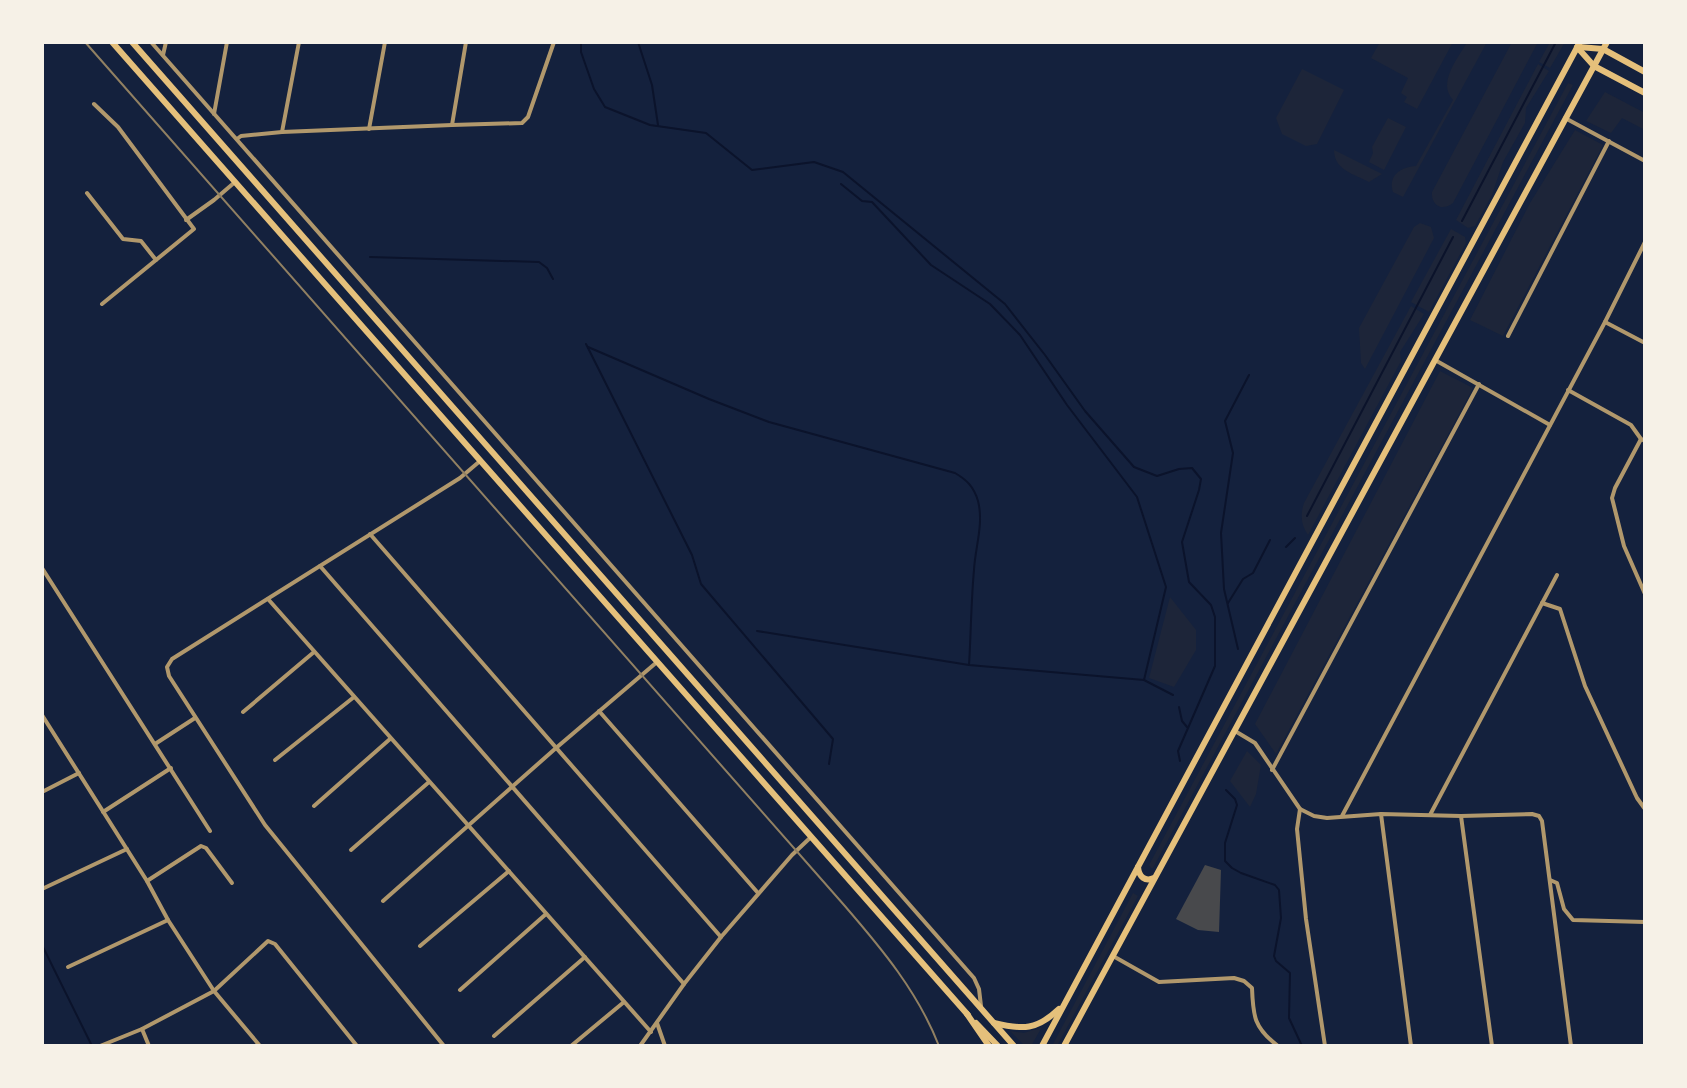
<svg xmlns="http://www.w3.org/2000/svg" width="1687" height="1088" viewBox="0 0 1687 1088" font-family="'PT Serif',serif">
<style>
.green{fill:#1d2539}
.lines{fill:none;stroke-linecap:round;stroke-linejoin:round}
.stream{stroke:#0b132b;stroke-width:2}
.building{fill:#48494c}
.minor{stroke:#b1986c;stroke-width:4}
.primary{stroke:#e5c07b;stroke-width:6}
.trunk{stroke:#e5c07b;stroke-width:6}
.rail{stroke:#918062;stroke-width:2}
</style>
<rect width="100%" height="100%" fill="#14213d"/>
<g class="green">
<polygon points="1380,42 1453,42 1417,109 1404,102 1407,97 1401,93 1408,78 1371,58"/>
<path d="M1467,42H1487L1403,197L1393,192C1388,176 1400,167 1416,166L1453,100C1437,82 1458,59 1467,42Z"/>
<path d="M1512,42H1538L1453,203C1442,212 1431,205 1432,192Z"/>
<polygon points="1550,42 1565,42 1550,68 1539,62"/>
<polygon points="1538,64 1549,71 1526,108 1525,123 1503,162 1492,195 1475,226 1468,228 1456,220"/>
<polygon points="1302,69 1344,90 1317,144 1306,146 1282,134 1276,118"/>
<polygon points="1568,83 1573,85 1153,868 1151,868 1149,865"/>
<polygon points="1605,92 1645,113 1645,130 1622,118 1611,133 1586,121"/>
<polygon points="1388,118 1406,127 1384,170 1369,162 1373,153 1372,147"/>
<polygon points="1575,130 1603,145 1503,336 1470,320 1530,203"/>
<path d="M1334,150L1382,174L1369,182C1354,174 1334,170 1334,150Z"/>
<polygon points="1420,223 1431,227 1434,238 1365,369 1361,363 1359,328 1414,227"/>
<polygon points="1451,229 1465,237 1466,243 1429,312 1411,302"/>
<path d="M1411,306L1424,314L1400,352L1401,361L1308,535C1301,525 1300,515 1304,503Z"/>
<polygon points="1440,371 1473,388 1276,754 1255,724"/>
<polygon points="1170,597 1196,630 1196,650 1174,687 1149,678"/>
<polygon points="1247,751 1261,765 1256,794 1250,807 1230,781"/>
<polygon points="1133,893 1138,896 1057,1046 1052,1046"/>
<polygon points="1042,1027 1031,1046 1025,1046 1010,1031 1024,1033"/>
</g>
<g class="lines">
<g class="stream">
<polyline points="581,42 581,52 594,89 605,107 650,125 706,133 752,170 814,162 843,172 1005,304 1045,355 1085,411 1134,467 1157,476 1179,469 1192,468 1201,479 1199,490 1182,542 1189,582 1211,605 1215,617 1215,666 1178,751 1180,761"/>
<polyline points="638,42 652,85 658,125"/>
<polyline points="841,184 862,201 872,202 931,265 990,304 1020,335 1067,405 1137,497 1166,587 1144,680"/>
<polyline points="1462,221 1556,42"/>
<polyline points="370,257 539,262 547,268 553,279"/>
<polyline points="586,344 692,555 701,584 833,739 829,764"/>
<path d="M588,347L709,399L769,422L955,473C967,480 974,487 978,501C984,524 975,548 974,570C971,602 971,634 969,665"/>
<polyline points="1307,516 1453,237"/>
<polyline points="1286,547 1295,538"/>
<polyline points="1228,603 1243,579 1253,573 1270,540"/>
<polyline points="757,631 969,665 1144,680 1173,695"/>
<polyline points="1238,649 1224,589 1221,533 1233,453 1225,421 1249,375"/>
<polyline points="1179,707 1182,721 1187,727"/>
<polyline points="1226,790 1235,799 1237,805 1225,843 1225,861 1232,868 1241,873 1275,885 1279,890 1281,918 1274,956 1276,961 1290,973 1289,1018 1302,1046"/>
<polyline points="42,945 92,1046"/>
</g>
</g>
<polygon class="building" points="1205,865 1221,870 1219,932 1198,930 1176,919"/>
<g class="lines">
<g class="minor">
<polyline points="151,42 974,978 979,989 981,1006"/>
<polyline points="163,55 166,42"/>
<polyline points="94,104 118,127 194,229 102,304"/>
<polyline points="214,114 227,42"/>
<polyline points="1565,118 1645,161"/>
<polyline points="452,125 466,42"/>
<polyline points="369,129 385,42"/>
<polyline points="282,132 299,42"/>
<polyline points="237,139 241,136 282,132 452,125 522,123 528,117 554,42"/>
<polyline points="87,193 123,239 141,241 156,260"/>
<polyline points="186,220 214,200 235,182"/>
<polyline points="1605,322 1645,343"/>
<polyline points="1508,336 1609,141"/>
<polyline points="1435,360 1550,425"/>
<polyline points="1568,390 1631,425 1641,439 1645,441"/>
<polyline points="1641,439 1615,488 1612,498 1624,546 1645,594"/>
<polyline points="370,534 721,937"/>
<polyline points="320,566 684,984"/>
<polyline points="42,568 210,831"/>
<polyline points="268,599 651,1032"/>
<polyline points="1542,603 1560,609 1585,686 1637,798 1645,809"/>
<polyline points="599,711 758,893"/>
<polyline points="243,712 314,652"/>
<polyline points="42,715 147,881 168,920 214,991 260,1046"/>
<polyline points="1235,731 1255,743 1300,809 1314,816 1327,818 1381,814 1461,816 1532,814 1539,816 1542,821 1571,1046"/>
<polyline points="155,744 195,718"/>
<polyline points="275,760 354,697"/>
<polyline points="1272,770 1479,384"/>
<polyline points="42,792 79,773"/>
<polyline points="314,806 390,739"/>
<polyline points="1300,809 1297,829 1306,919 1325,1046"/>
<polyline points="103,812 171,768"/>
<polyline points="1381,814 1411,1046"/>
<polyline points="1430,815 1557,575"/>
<polyline points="1342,816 1605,322 1645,242"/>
<polyline points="1461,816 1492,1046"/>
<polyline points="351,850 429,782"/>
<polyline points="1550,880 1557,883 1564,909 1573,920 1645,922"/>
<polyline points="147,881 201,846 206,848 232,883"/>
<polyline points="42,889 127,849"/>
<polyline points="383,901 556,748 657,662"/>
<polyline points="420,946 509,871"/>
<path d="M1113,956L1159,982L1234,978L1244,981L1252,988C1253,1016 1254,1028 1278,1046"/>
<polyline points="68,967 168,920"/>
<polyline points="460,990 546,914"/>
<polyline points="657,1023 665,1046"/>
<polyline points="142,1029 149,1046"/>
<polyline points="494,1036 585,957"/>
<polyline points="100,1046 142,1029 214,991 268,941 275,944 357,1046"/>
<polyline points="444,1046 265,825 169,676 167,667 172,659 460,478 480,461"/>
<polyline points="571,1046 624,1002"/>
<polyline points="640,1046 684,984 721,937 792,855 811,837"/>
</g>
<g class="primary">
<polyline points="112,42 968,1015"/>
<polyline points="132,42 1014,1046"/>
<polyline points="1577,47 1594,66 1645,93"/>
<polyline points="1579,47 1603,49 1645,72"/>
<polyline points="976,1023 998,1046"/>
</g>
<g class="trunk">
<path d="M1138,867C1139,877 1145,882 1154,878"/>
<polyline points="967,1014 989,1046"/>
<path d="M994,1023C1023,1030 1037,1030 1059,1009"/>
<polyline points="1042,1046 1580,42"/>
<polyline points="1064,1046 1607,42"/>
</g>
<path class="rail" d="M85,42L844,905C882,949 918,992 939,1046"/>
</g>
<rect width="1687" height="1088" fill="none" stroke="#f6f1e7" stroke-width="88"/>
</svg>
